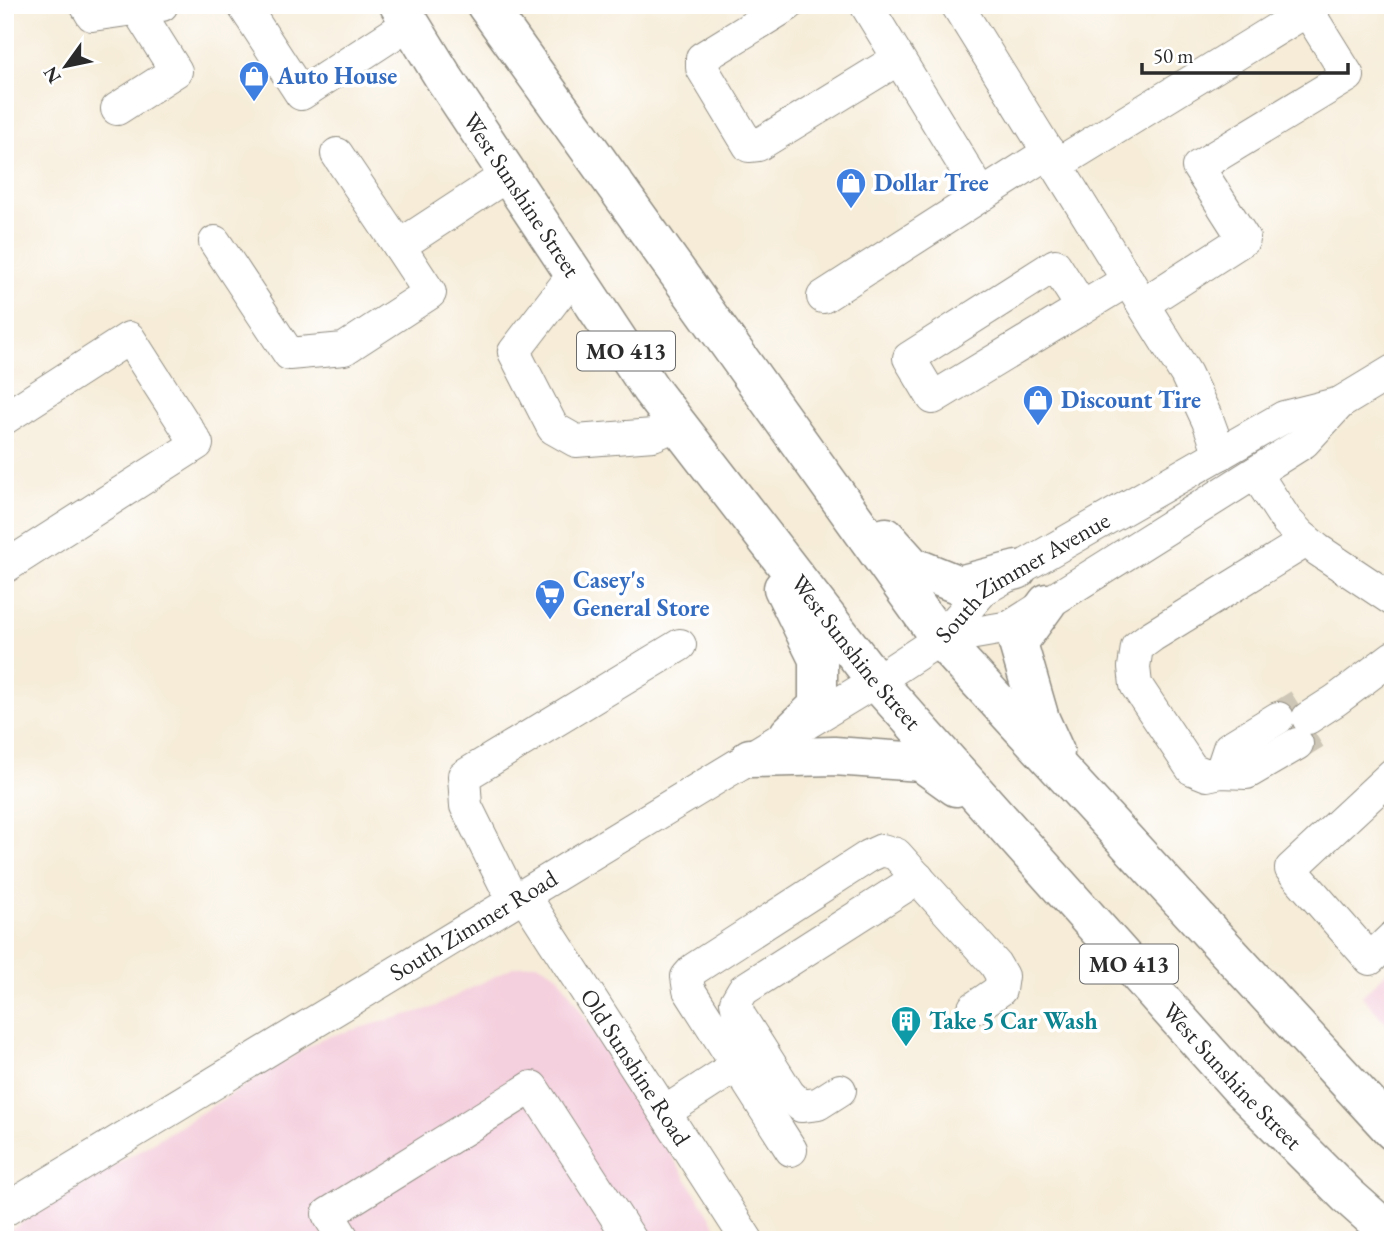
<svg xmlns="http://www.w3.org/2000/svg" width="1398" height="1245" viewBox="0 0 1398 1245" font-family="'EB Garamond',serif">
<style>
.built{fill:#f4cfdd}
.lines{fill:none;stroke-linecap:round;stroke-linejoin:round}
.minor-tunnel{stroke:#cdc5b5;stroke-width:32;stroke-dasharray:32 16;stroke-linecap:butt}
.minor-casing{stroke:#908c82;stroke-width:34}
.major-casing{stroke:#908c82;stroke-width:41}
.minor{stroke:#fff;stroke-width:32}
.major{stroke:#fff;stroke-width:38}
.labels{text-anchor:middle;stroke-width:7;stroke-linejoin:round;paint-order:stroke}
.shield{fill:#fff;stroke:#6b6b6b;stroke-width:2}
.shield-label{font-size:23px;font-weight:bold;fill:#2b2b2b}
.shop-label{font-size:24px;font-weight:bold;fill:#366cbe;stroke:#fff;text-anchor:start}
.street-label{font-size:24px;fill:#2b2b2b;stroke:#fff}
.culture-label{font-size:24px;font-weight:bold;fill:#0d838f;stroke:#fff;text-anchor:start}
</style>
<rect width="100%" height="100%" fill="#fff"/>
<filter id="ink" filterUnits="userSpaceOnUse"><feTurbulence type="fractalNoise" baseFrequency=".0143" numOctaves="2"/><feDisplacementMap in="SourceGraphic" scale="14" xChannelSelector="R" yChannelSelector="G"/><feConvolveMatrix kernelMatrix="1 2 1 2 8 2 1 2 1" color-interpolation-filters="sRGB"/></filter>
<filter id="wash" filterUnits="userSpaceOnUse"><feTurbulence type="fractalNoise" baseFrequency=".00686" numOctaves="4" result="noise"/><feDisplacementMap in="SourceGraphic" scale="28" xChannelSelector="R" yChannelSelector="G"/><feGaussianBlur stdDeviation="1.57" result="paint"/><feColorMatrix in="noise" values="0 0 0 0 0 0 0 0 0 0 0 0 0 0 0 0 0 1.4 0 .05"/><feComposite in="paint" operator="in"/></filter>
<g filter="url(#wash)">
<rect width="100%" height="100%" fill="#f6ecd8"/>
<g class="built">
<polygon points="537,963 558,975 725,1240 5,1240 5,1233 323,1038 432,1008 513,967"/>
<polygon points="1393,966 1393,1031 1362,996"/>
</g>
</g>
<g filter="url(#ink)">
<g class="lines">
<g class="minor-tunnel">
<polyline points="1278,718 1299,705"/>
<polyline points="1297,744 1315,733"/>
</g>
<g class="minor-casing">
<g id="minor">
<polyline points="86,5 92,15 162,5"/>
<polyline points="243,5 301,94 410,23"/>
<polyline points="788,5 702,58 702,68 749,146 758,145 898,59"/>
<polyline points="866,5 982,195"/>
<polyline points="957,5 1186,374 1208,421 1220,454"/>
<polyline points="117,109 176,71 137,9"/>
<polyline points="337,154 399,246 509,174"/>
<polyline points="1056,165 1316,5"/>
<polyline points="215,242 289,354 344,349 430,293 399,246"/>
<polyline points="574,274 514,352 553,428 576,441 653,435 678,424"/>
<polyline points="823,297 1049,152"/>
<polyline points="1143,304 1244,239 1198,167 1348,76 1307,10"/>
<polyline points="1082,307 1055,265 909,358 933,398 1128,280"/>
<polyline points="5,418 129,338 197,444 5,567"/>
<polyline points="1256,474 1286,520 1300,535 1318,550 1393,600"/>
<polyline points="940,639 1010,627 1304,442 1340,403"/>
<polyline points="1308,718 1336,700 1393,657"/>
<polyline points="1297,744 1247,773 1221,772 1207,775 1192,769 1136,685 1134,667 1137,647 1152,636 1306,541"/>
<polyline points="1221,772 1229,748 1278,718"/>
<polyline points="1393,774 1291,869 1370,959 1393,937"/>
<path id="s1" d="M524,895L747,1240"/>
<polyline points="513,901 466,806 464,776 680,645"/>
<polyline points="840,1090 818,1104 801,1106 789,1094 739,1015 736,1002 743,990 918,878"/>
<polyline points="665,1112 736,1066"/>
<polyline points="791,1150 689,990 687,977 694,969 869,856 882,850 896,854 995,964 1002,976 1000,990 974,1008"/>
<path id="s2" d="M5,1210L876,681L940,639L984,589L1284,417L1340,403L1393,371"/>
<polyline points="344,1240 328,1214 532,1087 631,1240"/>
</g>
</g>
<g class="major-casing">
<g id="major">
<path id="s3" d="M399,5L444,78L651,390L876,681L1241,1089L1348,1196L1393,1236"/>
<polyline points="486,5 940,639 1393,1131"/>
<polyline points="886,537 912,566 959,585 1017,570"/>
<polyline points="783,588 818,659 818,706 789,734"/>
<polyline points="1047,603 1018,643 1040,719 1055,752"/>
<polyline points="750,758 834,756 921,762 956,787"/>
</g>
</g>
<use href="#minor" class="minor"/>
<use href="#major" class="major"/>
</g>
</g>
<defs>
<g id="shop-pin" transform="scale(1.575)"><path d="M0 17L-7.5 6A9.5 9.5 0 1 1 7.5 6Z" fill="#3f7fe0" stroke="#fff"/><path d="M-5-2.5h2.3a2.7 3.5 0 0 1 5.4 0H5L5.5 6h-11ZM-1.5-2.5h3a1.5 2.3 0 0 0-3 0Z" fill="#fff"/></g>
<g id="supermarket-pin" transform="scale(1.575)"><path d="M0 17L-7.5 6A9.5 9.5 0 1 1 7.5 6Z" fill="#3f7fe0" stroke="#fff"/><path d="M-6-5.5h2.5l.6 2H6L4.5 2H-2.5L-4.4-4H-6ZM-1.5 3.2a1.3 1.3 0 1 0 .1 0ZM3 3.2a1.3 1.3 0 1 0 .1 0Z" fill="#fff"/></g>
<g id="building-pin" transform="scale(1.575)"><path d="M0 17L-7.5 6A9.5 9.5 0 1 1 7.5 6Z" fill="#0f9aa8" stroke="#fff"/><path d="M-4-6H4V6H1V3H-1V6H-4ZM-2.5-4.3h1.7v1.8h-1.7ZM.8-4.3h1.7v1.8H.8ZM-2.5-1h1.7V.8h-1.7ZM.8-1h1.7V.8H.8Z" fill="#fff"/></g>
</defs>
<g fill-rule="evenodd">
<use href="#shop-pin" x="254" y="76"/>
<use href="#shop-pin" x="851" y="183"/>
<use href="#shop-pin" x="1038" y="400"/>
<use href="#supermarket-pin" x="550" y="594"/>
<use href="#building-pin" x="906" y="1021"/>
</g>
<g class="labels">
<g class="shield">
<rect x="577" y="331.5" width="98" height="39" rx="5"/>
<rect x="1080" y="944.5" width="98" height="39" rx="5"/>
</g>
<g class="shield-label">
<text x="626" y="359">MO 413</text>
<text x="1129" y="972">MO 413</text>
</g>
<g class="shop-label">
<text x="277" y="84">Auto House</text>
<text x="874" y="191">Dollar Tree</text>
<text x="1061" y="408">Discount Tire</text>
<text x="573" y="588">Casey's<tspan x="573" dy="28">General Store</tspan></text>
</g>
<g class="street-label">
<text dy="8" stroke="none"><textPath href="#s3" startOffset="226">West Sunshine Street</textPath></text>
<text dy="8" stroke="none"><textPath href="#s2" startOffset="1200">South Zimmer Avenue</textPath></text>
<text dy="8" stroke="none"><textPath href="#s3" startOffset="793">West Sunshine Street</textPath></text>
<text dy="8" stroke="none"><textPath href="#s2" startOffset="548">South Zimmer Road</textPath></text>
<text dy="8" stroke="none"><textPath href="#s1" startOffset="205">Old Sunshine Road</textPath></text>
<text dy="8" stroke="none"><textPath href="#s3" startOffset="1360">West Sunshine Street</textPath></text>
</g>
<g class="culture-label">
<text x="929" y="1029">Take 5 Car Wash</text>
</g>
</g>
<rect width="1398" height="1245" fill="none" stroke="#fff" stroke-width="28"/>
<g transform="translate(66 66) rotate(237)" stroke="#ffffff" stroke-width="5" paint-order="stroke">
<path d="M0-5L12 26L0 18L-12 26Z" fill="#2b2b2b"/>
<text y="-10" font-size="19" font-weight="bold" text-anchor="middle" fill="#2b2b2b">N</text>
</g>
<path d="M1142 63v10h206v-10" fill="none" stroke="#2b2b2b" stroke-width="3.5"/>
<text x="1153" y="63" font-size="21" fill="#2b2b2b" stroke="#ffffff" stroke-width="5" paint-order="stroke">50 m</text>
</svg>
